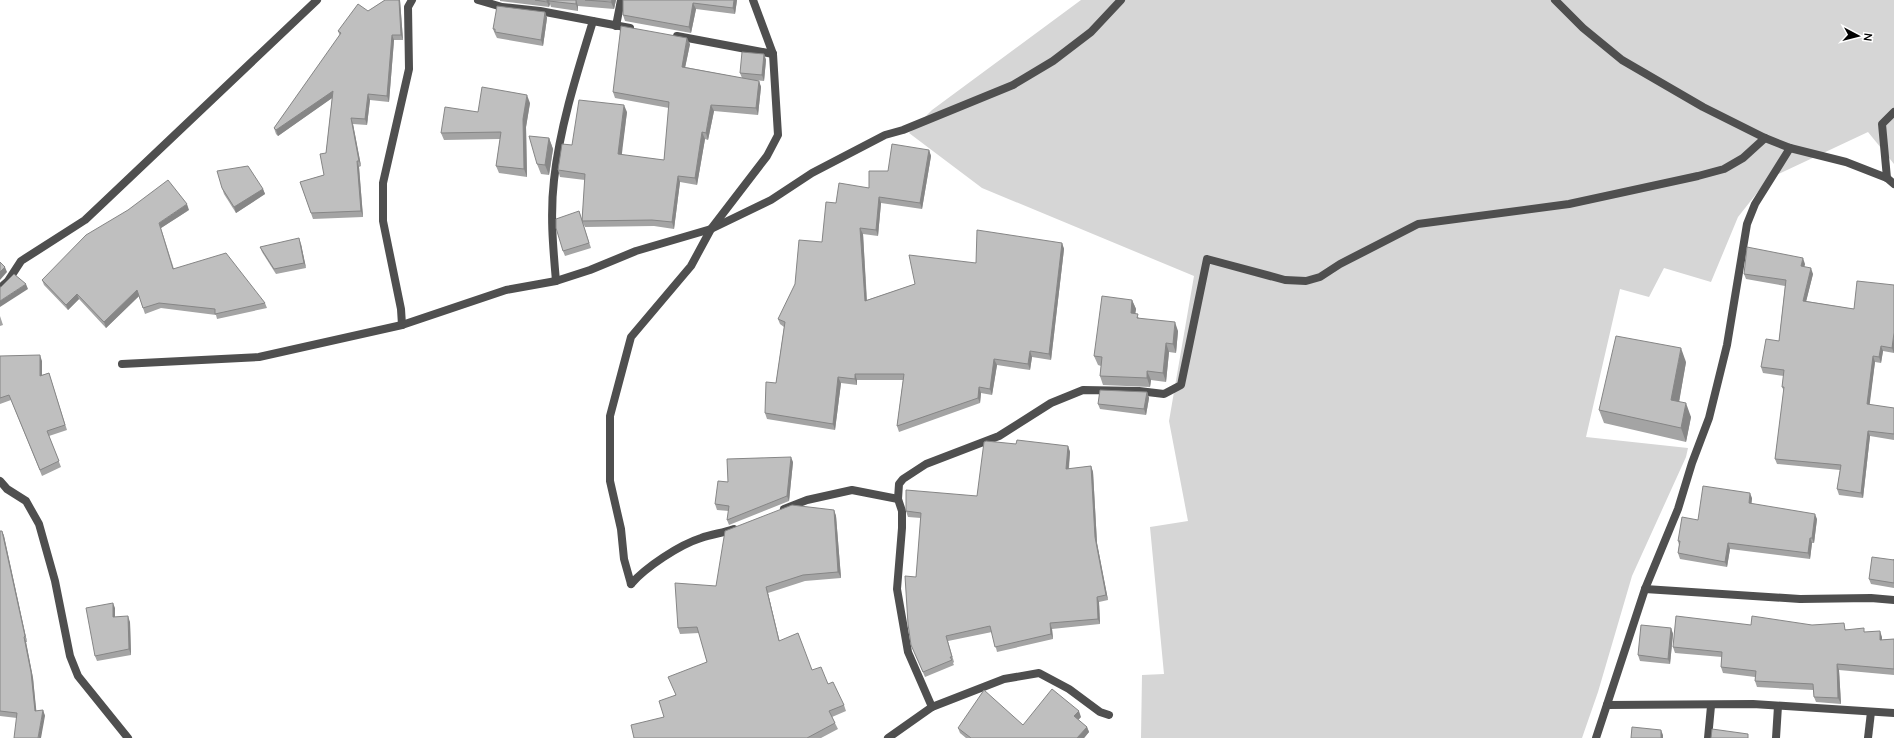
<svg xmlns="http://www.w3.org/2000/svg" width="1894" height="738" viewBox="0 0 1894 738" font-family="Manrope,sans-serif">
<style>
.green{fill:#d6d6d6}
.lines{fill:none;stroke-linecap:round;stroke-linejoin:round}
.street{stroke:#4f4f4f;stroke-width:8}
.wall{fill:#a4a4a4}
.shaded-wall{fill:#868686}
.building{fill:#bfbfbf;stroke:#868686}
</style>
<rect width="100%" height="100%" fill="#fff"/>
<polygon class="green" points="1081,0 1894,0 1894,164 1868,132 1768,179 1738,217 1711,282 1664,268 1649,297 1620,289 1586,437 1688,448 1686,457 1632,576 1598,692 1582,738 1141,738 1142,675 1164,674 1150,527 1188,521 1169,421 1194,276 982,188 909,133 932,110"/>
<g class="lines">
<g class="street">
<polyline points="478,0 502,7 540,11 630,28"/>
<polyline points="1555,0 1583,28 1622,60 1703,107 1765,138 1790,148 1846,162 1887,178 1894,184"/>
<polyline points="616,26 621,0"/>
<polyline points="677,36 773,54"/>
<polyline points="1887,178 1882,124 1894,112"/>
<path d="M556,281C553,247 550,214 554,180C560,126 577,73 593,21"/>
<polyline points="0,288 8,281 21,261 85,220 103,203 317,0"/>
<polyline points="402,325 401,309 383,221 383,183 409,69 408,7 412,0"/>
<polyline points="122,364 259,357 402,325 506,290 556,281 590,270 636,251 711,229 771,200 812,173 885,135 903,130 1013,85 1053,61 1091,32 1121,0"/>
<polyline points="0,481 7,489 26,501 39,524 55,581 70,656 78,676 128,738"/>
<polyline points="784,509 807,500 852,490 898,499"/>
<polyline points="631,584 624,559 621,529 610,481 610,416 631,337 691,266 711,229 767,156 778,135 773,54 753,0"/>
<path d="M631,584C646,567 679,545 701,538C712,534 723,533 734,529"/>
<polyline points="1645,589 1800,599 1871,598 1894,600"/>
<polyline points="1607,705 1753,704 1894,713"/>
<polyline points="932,707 908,652 897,589 902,528 902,511 898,499 899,484 903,479 926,464 999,436 1051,403 1083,390 1139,391 1164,394 1181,385 1207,259 1285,280 1306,281 1320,277 1340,264 1418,224 1569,204 1698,176 1724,169 1743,158 1765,138"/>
<polyline points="888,738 932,707 1004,679 1039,673 1069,689 1100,712 1109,715"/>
<polyline points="1596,738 1645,589 1678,509 1692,463 1709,418 1727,345 1747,224 1755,204 1790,148"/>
<polyline points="1708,738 1711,706"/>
<polyline points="1776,738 1778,706"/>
<polyline points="1868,738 1871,712"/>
</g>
</g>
<g class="wall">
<polygon points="385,0 400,0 403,40 394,40 389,102 370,100 367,125 353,124 361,166 359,167 363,217 313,219 300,182 324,175 326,153 332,98 278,136 276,134 274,128 340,36 338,31"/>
<polygon points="500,0 616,0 614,9 578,6 578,11 551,7 550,4 549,7 500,1"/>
<polygon points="623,0 737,0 735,14 696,9 691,33 625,21 623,15"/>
<polygon points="545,12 547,18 543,46 497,38 495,34 493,29"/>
<polygon points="690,44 685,67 742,78 740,73 764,54 766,60 764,81 753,80 759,81 761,87 758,115 714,111 708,140 705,139 697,185 680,182 674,229 654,226 585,227 582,221 585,180 560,177 558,170 572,145 627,112 621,155 664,160 669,108 615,98 613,92"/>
<polygon points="530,103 526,127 527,177 499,173 496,166 500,139 444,140 441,133 478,112"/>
<polygon points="549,138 553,149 549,175 541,174 537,164"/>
<polygon points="929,150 931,156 922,209 881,203 878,236 863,234 867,300 915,284 976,263 1062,243 1064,249 1051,360 1032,357 1030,370 997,365 992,395 981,393 980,403 899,432 897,426 903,380 857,380 857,385 841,383 835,430 767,419 765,413 776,383 784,327 780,324 778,319 822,242 836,203 869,188 888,171"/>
<polygon points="222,188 263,189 265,194 236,213 224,194"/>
<polygon points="189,210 161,228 174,269 265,303 267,308 217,319 216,315 161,308 145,314 139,296 106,328 79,299 68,310 44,285 42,280"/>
<polygon points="579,211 591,248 565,256 563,251"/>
<polygon points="301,244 306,268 276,274 262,252 260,247"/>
<polygon points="1805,264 1804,267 1813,274 1806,301 1854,309 1894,285 1894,353 1883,351 1881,363 1875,362 1869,405 1894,408 1894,440 1870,436 1863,498 1839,495 1837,489 1840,470 1777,464 1775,459 1784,391 1782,387 1784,376 1763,373 1761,367 1779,341 1785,286 1746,279 1744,274"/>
<polygon points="1132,300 1136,309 1135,314 1140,319 1178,331 1176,353 1169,352 1166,382 1151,380 1150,387 1103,385 1100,376 1101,366 1098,365 1094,356"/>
<polygon points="0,316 3,325 0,326"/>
<polygon points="0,356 42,361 42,375 49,373 67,430 49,436 61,467 42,476 11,400 0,404"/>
<polygon points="1686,362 1679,401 1691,417 1686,442 1604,423 1599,410"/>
<polygon points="1147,392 1149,398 1146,415 1100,409 1098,404"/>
<polygon points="1016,444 1068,446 1070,452 1069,469 1091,466 1093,472 1097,543 1108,600 1099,602 1100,624 1052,629 1053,639 997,652 992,632 948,641 954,662 953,663 954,665 925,677 911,645 921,518 908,517 906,511 977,496"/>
<polygon points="793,462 789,501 729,525 727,520 729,511 717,510 715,504 728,482"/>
<polygon points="1752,498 1751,504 1817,519 1814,543 1812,543 1810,559 1730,549 1727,567 1680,559 1678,553 1679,545 1678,541 1698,520"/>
<polygon points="834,510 836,516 841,578 805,581 768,593 779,641 828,684 844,705 846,711 832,717 838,729 821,738 634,738 664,717 675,695 707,662 699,633 680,634 678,628 716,586"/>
<polygon points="0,531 2,531 4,536 27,642 26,642 33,678 36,711 43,710 45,716 17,718 0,716"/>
<polygon points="1894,559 1894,588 1871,584 1869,579 1894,560"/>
<polygon points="115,608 115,617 130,622 131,655 97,661 95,656"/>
<polygon points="1751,625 1812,625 1865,632 1882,637 1882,640 1894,639 1894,675 1839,670 1841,704 1816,702 1814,697 1813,690 1757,687 1755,681 1755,677 1723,673 1721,667 1722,657 1675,653 1673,647"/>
<polygon points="1671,628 1673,634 1670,664 1640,661 1638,655"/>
<polygon points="1081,717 1078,720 1087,727 1089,732 1084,738 966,738 960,733 958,728 1023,725"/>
</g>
<g class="shaded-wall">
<polygon points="399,0 400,0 403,40 401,35"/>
<polygon points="547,0 550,0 549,1 550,4 549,7 547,2"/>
<polygon points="576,0 578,6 578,11 576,4"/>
<polygon points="612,0 616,0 614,9 611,2"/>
<polygon points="734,0 737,0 735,14 733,8"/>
<polygon points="693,3 696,9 691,33 689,27"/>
<polygon points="545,12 547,18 543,46 541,40"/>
<polygon points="392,35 394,40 389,102 387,96"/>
<polygon points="687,38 690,44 684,73 682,67"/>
<polygon points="764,54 766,60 764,81 762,75"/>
<polygon points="759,81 761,87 758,115 756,108"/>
<polygon points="333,91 335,96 278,136 276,130"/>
<polygon points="368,94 370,100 367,125 365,119"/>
<polygon points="527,95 530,103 526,127 527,177 524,169 523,119"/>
<polygon points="624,105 627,112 621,161 618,154"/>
<polygon points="711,105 714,111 708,140 706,133"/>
<polygon points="351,118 353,124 361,166 359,161"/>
<polygon points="702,132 705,139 697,185 695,178"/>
<polygon points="549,138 553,149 549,175 545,165"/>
<polygon points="929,150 931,156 922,209 920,203"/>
<polygon points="357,161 359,167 363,217 361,211"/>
<polygon points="678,176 680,182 674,229 672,222"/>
<polygon points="263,189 265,194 236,213 234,207"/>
<polygon points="879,197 881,203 878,236 876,230"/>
<polygon points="187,204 189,210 161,228 159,223"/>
<polygon points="860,228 863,234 867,307 865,301"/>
<polygon points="299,238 301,244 306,268 304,263"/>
<polygon points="1062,243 1064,249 1051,360 1049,354"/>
<polygon points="1803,258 1805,264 1803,272 1801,266"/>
<polygon points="5,267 7,272 0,280 0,272"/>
<polygon points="1811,268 1813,274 1805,306 1803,301"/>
<polygon points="26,284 28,289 0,307 0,301"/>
<polygon points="137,290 139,296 106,328 104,322"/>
<polygon points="77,294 79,299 68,310 66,305"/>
<polygon points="1132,300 1136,309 1134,322 1131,313"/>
<polygon points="1175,322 1178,331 1176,353 1173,344"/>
<polygon points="1894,333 1894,353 1892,348"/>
<polygon points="1166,343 1169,352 1166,382 1163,373"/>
<polygon points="1881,346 1883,351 1881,363 1879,357"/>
<polygon points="1681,348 1686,362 1677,414 1671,400"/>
<polygon points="1030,351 1032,357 1030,370 1028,364"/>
<polygon points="40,355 42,361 42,381 40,376"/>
<polygon points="1873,356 1875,362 1869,410 1867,404"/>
<polygon points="994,359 997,365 992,395 990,389"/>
<polygon points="1147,371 1151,380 1150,387 1147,378"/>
<polygon points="855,374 857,380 857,385 855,379"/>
<polygon points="838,377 841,383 835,430 833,424"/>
<polygon points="979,387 981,393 980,403 978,398"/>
<polygon points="1147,392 1149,398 1146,415 1144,409"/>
<polygon points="1686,403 1691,417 1686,442 1681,428"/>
<polygon points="1868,431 1870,436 1863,498 1861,493"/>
<polygon points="1068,446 1070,452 1068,474 1066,469"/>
<polygon points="791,457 793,462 789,501 787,496"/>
<polygon points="1091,466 1093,472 1097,543 1108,600 1106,595 1095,537"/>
<polygon points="1750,493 1752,498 1751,509 1749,503"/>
<polygon points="834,510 836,516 841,578 838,572"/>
<polygon points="1815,514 1817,519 1814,543 1812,538"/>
<polygon points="2,531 4,536 27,642 25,636"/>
<polygon points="1810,538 1812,543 1810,559 1808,553"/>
<polygon points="1728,543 1730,549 1727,567 1725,562"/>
<polygon points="766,587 768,593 781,647 779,641"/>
<polygon points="1097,597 1099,602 1100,624 1098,619"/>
<polygon points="113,603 115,608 115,622 113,617"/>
<polygon points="128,616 130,622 131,655 129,649"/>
<polygon points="1050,623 1052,629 1053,639 1051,634"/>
<polygon points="1671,628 1673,634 1670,664 1668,659"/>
<polygon points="1880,631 1882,637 1882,646 1880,640"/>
<polygon points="24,637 26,642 33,678 37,717 35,711"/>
<polygon points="1837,664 1839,670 1841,704 1838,698"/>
<polygon points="43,710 45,716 41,738 38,738"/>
<polygon points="1079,711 1081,717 1076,722 1074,716"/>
<polygon points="1087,727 1089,732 1084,738 1077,738"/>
<polygon points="1661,730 1663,735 1663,738 1661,738"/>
</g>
<g class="building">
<polygon points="385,0 399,0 401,35 392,35 387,96 368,94 365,119 351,118 359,161 357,161 361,211 311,213 300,182 324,175 320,154 326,153 333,91 276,130 274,128 341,33 338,31 358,4 368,11"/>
<polygon points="535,0 547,0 547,2"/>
<polygon points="549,0 576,0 576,4 549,1"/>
<polygon points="585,0 612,0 611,2"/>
<polygon points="623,0 734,0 733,8 693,3 689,27 623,15"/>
<polygon points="497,6 545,12 541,40 495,32 495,29 493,29"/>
<polygon points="621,26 687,38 682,67 759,81 756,108 711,105 706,133 702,132 695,178 678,176 672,222 652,220 582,221 585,174 558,170 562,144 572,145 579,100 624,105 618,154 664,160 669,102 613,92"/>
<polygon points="742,52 764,54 762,75 740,73"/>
<polygon points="482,87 527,95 523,119 524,169 496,166 501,132 441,133 445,107 478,112"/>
<polygon points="529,136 549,138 545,165 537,164"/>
<polygon points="892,144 929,150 920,203 879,197 876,230 860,228 865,301 915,284 909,255 976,263 977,230 1062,243 1049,354 1030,351 1028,364 994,359 990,389 979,387 978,398 897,426 904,374 855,374 855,379 838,377 833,424 765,413 766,382 776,383 785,322 778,319 795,284 799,240 822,242 826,202 836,203 839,183 869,188 869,171 888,171"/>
<polygon points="248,166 263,189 234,207 222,188 217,171"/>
<polygon points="168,180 187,204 159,223 173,269 226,253 265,303 215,314 215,309 159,303 143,308 137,290 104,322 77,294 66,305 42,280 86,235 128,210"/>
<polygon points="579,211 589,243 563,251 556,228 556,219"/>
<polygon points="299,238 304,263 274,269 260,247"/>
<polygon points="1747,247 1803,258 1801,266 1811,268 1803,301 1854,309 1857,281 1894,285 1894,333 1892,348 1881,346 1879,357 1873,356 1867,404 1894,408 1894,434 1868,431 1861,493 1837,489 1841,465 1775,459 1784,387 1782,387 1784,370 1761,367 1766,339 1779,341 1786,280 1744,274"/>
<polygon points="0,262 5,267 0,272"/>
<polygon points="14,274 26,284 0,301 0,287 1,287"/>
<polygon points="1102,296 1132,300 1131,313 1138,314 1137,318 1175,322 1173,344 1166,343 1163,373 1147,371 1147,378 1100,376 1102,357 1094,356"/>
<polygon points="1616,336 1681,348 1671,400 1686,403 1681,428 1599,410"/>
<polygon points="40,355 40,376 49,373 65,425 47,431 59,461 40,470 9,395 0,398 0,356"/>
<polygon points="1100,390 1147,392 1144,409 1098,404"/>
<polygon points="1017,440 1068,446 1066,469 1091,466 1095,537 1106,595 1097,597 1098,619 1050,623 1051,634 995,647 990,626 946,636 952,657 950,657 952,660 923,672 911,645 908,624 905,576 916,577 921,513 906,511 906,490 977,496 984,442 986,441 1016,444"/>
<polygon points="791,457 787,496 727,520 729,506 715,504 718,481 728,482 727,459"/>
<polygon points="1703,486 1750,493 1749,503 1815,514 1812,538 1810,538 1808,553 1728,543 1725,562 1678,553 1680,541 1678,541 1682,517 1698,520"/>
<polygon points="792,505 834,510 838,572 803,575 766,587 779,641 798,633 812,670 821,667 828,684 833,682 844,705 829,711 835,723 807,738 634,738 631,725 664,717 659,701 676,695 668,677 707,662 697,627 678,628 675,583 716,586 725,531"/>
<polygon points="0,531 2,531 25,636 24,637 31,672 35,711 43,710 38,738 14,738 17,713 0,711"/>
<polygon points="1872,557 1894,560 1894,559 1894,583 1869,579"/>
<polygon points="113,603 113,617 128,616 129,649 95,656 86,608"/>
<polygon points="1676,616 1751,625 1752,616 1812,625 1844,623 1845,630 1864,628 1864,632 1880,631 1880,640 1894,639 1894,669 1837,664 1838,698 1814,697 1813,684 1755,681 1756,671 1721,667 1722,652 1673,647"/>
<polygon points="1641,625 1671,628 1668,659 1638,655"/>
<polygon points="1052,689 1079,711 1074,716 1087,727 1077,738 971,738 958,728 984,690 1023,725"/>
<polygon points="1632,727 1661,730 1661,738 1631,738"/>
<polygon points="1712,729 1748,734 1748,738 1711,738"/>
</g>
<g transform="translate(1858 36) rotate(97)" stroke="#ffffff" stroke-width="3" paint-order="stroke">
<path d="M0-3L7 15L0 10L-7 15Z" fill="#000000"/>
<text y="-6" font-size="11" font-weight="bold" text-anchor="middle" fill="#000000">N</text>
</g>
</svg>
